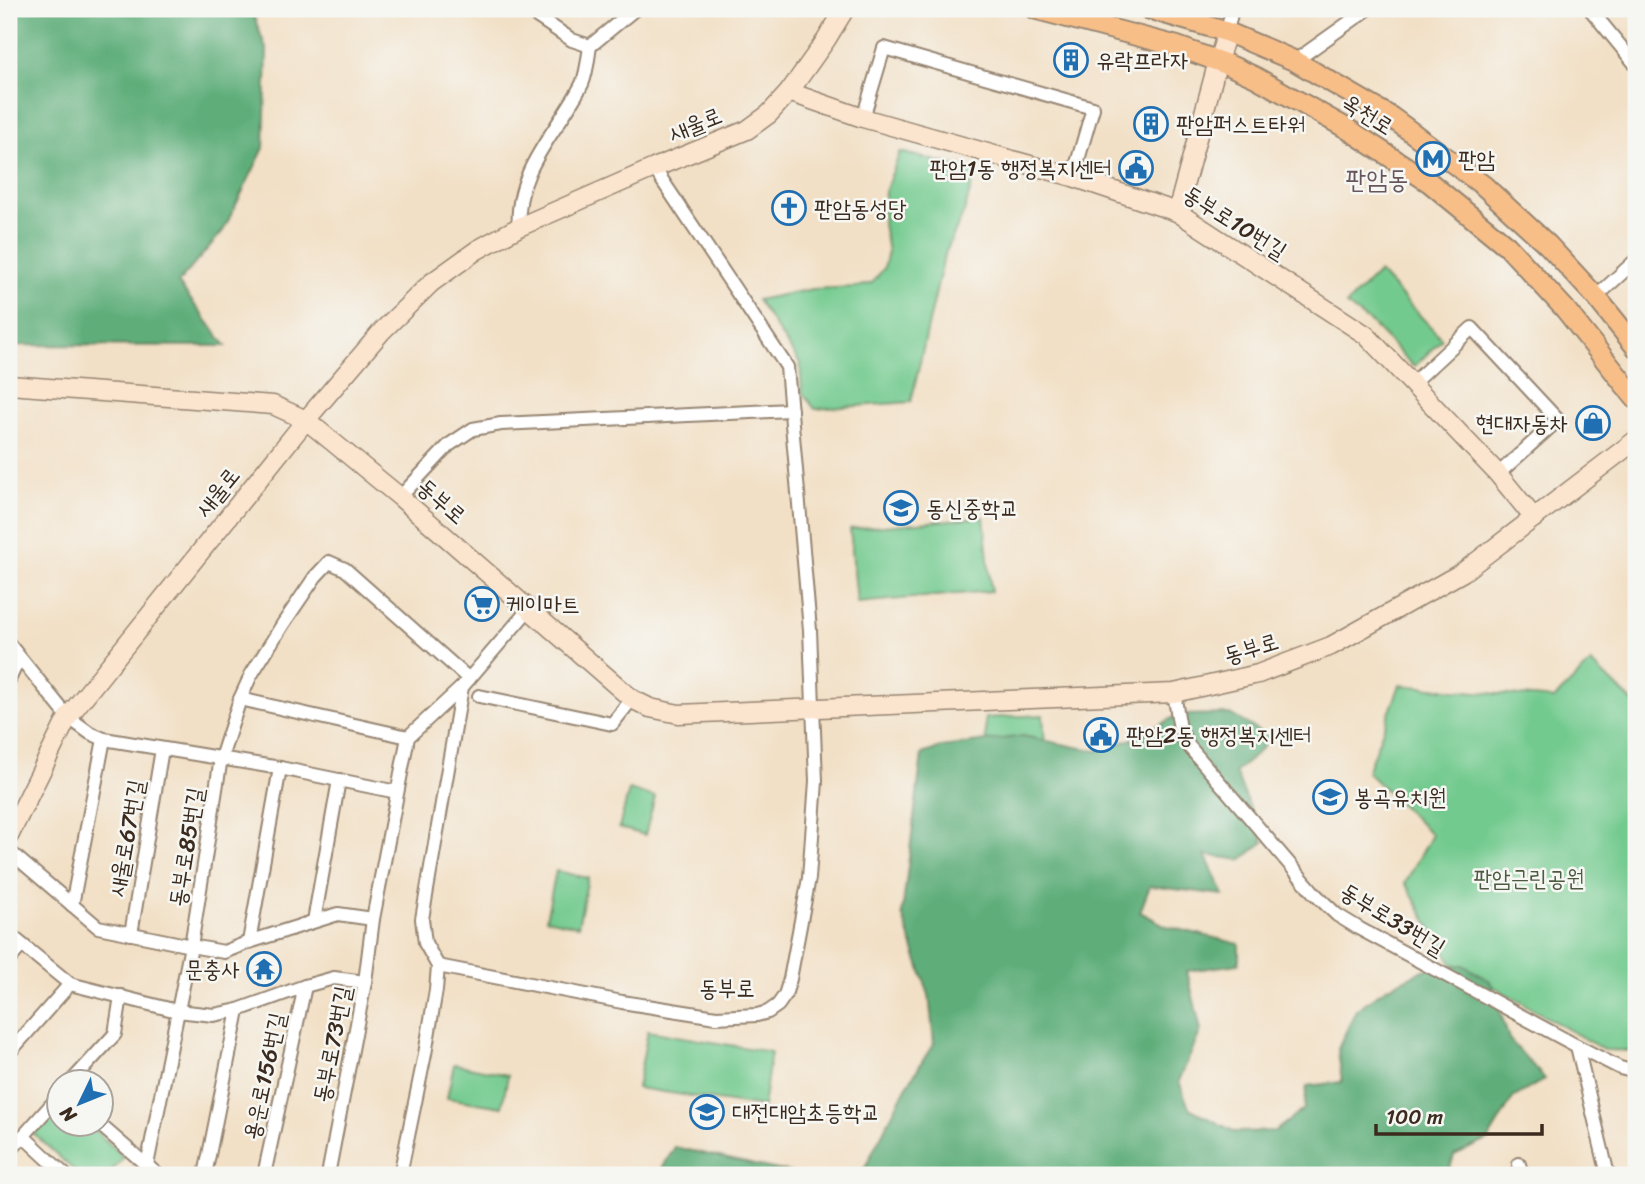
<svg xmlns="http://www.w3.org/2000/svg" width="1645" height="1184" viewBox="0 0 1645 1184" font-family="Sriracha,'Poor Story',sans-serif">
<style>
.green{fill:#73ca8f;stroke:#577a56;stroke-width:2}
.forest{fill:#5eae7a;stroke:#4c6c4c;stroke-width:2}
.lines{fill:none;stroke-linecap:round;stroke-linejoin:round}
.street-casing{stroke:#968572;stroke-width:16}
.secondary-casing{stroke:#968572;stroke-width:21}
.primary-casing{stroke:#968572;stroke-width:23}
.street{stroke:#fff;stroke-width:12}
.secondary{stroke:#fce5cf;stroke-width:18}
.primary{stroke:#f7be88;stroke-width:19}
.labels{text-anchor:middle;stroke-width:5;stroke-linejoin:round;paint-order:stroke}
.poi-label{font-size:23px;fill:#3b2a1e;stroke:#f6f6f2;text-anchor:start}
.street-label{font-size:23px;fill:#3b2a1e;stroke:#f6f6f2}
.park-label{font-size:23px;fill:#4c5a40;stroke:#f6f6f2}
.quarter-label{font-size:26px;fill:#69575e;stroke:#f6f6f2}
</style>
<rect width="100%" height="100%" fill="#f6f6f2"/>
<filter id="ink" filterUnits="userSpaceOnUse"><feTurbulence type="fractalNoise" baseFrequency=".0143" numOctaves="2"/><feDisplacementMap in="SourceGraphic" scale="14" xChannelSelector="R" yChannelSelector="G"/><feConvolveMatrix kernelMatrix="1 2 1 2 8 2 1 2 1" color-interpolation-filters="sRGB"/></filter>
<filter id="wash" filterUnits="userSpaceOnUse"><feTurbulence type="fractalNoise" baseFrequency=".00686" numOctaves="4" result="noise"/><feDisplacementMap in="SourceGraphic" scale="28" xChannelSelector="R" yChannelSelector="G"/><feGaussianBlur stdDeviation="1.57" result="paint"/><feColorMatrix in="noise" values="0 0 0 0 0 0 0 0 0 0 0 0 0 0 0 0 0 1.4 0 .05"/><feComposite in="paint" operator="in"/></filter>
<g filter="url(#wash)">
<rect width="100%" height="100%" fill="#f2e0c6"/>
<g class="green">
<polygon points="900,152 976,171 964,212 944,256 911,402 815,409 802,392 800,363 757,300 812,289 857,287 872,283 884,268 888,252 883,224 885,192"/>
<polygon points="1379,272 1442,339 1414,367 1371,323 1346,305"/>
<polygon points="984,517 991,591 857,603 850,529"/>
<polygon points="1591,663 1636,705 1636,1051 1604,1050 1451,962 1405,883 1432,835 1367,772 1400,685 1554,699"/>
<polygon points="1043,715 1047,783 988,785 985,718"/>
<polygon points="629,790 655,797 645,835 619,828"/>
<polygon points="556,871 588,878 578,926 546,919"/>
<polygon points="648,1031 771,1052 763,1107 637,1088"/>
<polygon points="454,1064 508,1075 502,1107 447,1098"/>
<polygon points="59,1102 60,1124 89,1125 124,1157 108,1175 79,1175 32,1132"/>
</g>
<g class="forest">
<polygon points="9,9 251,9 267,51 264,148 223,231 178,283 226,346 10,345 9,347"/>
<polygon points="1230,714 1271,738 1250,760 1235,772 1264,842 1241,860 1205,855 1224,895 1150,886 1140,912 1166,926 1239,944 1239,964 1187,971 1201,1030 1179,1081 1189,1108 1235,1132 1275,1131 1304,1109 1307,1086 1342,1082 1338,1049 1356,1010 1386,988 1426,969 1463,965 1490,981 1509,1039 1545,1079 1513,1098 1488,1140 1454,1155 1448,1175 861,1175 905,1089 934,1043 929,995 902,914 922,754 942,747 1023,736 1096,751 1135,738 1178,715"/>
<polygon points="675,1147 800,1175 658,1175"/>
</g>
</g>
<g filter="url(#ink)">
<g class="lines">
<g class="street-casing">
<g id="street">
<polyline points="526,9 572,40 590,46"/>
<polyline points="1590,9 1636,65"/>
<polyline points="1227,32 1232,9"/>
<polyline points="590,46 635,9"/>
<polyline points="1295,61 1368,9"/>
<polyline points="863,118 884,48 1093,108 1073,177"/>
<path d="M519,227C514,171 558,131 582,84C587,73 588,58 590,46"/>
<polyline points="1596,297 1636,260"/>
<polyline points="1413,383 1472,328 1558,420 1498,474"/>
<polyline points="400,497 449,445 473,429 501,424 791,410"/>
<polyline points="9,644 68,717 90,733 104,739 280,768 397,792"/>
<polyline points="9,680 19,658"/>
<polyline points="1174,693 1180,729 1186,743 1315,894 1337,915 1360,929 1577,1046 1620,1068 1636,1072"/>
<polyline points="479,696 612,724 632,699"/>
<polyline points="240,699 408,737"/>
<polyline points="9,851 98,927 191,946 224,952 249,942 338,914 373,919"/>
<polyline points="72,905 104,739"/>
<polyline points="314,921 339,780"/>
<polyline points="9,934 70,984 177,1011 214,1015 238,1010 305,986 334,978 365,982"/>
<polyline points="131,934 162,749"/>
<polyline points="249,942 280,768"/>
<polyline points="9,960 22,945"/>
<polyline points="438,966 622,1002 716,1017 757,1015 768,1012 778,1005 785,995 790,979 809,878 816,781 810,630 787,367 654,168"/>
<polyline points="1577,1046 1608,1175"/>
<polyline points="9,1053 70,984"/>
<polyline points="71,1082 115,1034 121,996"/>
<polyline points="99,1124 158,1175"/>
<polyline points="23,1136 65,1175"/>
<polyline points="9,1152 60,1095"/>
<polyline points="1519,1164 1522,1175"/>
<polyline points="147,1165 191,946 221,758 240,699 251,675 283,624 315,577 329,562 345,569 469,679"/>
<polyline points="205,1175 238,1010"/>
<polyline points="264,1175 305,986"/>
<polyline points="328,1175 365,982 373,919 408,737 462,687 529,609"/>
<polyline points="400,1175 425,1054 436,990 438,966 425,943 422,919 462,687"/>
</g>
</g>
<g class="secondary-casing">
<g id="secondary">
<polyline points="789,92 863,118 1073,177 1177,212 1366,335 1498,474 1534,518"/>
<polyline points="1177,212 1218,61 1227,32"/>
<polyline points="9,385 273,405 306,420 400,497 632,699 650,708 679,714 1174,693 1258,674 1331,646 1463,572 1636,440"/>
<polyline points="9,836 68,717 306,420 382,331 431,283 477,250 519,227 654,168 747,130 769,114 789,92 826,40 845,9"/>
</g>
</g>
<g class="primary-casing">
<g id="primary">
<polyline points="1035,9 1176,46 1231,66 1255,77 1346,128 1429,182 1507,246 1565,309 1636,399"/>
<polyline points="1149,9 1227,32 1295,61 1391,117 1484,186 1548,245 1596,297 1636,347"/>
</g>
</g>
<use href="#street" class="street"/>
<use href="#secondary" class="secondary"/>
<use href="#primary" class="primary"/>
</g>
</g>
<defs>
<g id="building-ring" transform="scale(1.75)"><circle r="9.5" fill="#f6f6f2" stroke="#1f6fb2" stroke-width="1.5"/><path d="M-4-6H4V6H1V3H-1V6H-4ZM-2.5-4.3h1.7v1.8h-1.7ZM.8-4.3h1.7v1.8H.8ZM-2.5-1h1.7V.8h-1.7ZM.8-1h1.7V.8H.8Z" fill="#1f6fb2"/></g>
<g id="metro-ring" transform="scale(1.75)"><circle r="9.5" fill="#f6f6f2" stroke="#1f6fb2" stroke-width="1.5"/><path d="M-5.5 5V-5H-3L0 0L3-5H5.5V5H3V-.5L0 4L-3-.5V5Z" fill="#1f6fb2"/></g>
<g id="civic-ring" transform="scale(1.75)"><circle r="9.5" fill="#f6f6f2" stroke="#1f6fb2" stroke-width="1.5"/><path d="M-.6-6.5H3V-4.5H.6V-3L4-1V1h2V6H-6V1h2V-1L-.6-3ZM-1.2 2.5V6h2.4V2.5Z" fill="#1f6fb2"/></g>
<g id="church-ring" transform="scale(1.75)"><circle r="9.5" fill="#f6f6f2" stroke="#1f6fb2" stroke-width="1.5"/><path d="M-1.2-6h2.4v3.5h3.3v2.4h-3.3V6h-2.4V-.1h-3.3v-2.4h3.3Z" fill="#1f6fb2"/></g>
<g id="shop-ring" transform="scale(1.75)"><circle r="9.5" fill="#f6f6f2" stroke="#1f6fb2" stroke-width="1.5"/><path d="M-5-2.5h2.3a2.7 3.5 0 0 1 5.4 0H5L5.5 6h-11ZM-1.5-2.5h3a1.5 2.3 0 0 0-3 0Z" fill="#1f6fb2"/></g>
<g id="school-ring" transform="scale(1.75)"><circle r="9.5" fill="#f6f6f2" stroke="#1f6fb2" stroke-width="1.5"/><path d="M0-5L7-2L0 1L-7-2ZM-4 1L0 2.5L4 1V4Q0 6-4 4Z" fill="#1f6fb2"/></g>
<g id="supermarket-ring" transform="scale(1.75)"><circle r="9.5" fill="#f6f6f2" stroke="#1f6fb2" stroke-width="1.5"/><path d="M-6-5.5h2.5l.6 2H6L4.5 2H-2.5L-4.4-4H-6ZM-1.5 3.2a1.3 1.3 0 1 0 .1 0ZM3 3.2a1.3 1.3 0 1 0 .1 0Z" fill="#1f6fb2"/></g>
<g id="temple-ring" transform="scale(1.75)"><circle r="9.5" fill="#f6f6f2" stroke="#1f6fb2" stroke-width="1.5"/><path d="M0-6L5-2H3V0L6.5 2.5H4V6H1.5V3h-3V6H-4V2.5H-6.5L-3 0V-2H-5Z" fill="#1f6fb2"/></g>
</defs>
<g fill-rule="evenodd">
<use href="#building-ring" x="1071" y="60"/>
<use href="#building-ring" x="1151" y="124"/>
<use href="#metro-ring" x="1433" y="159"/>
<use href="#civic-ring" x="1136" y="168"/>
<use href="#church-ring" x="789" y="208"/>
<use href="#shop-ring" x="1593" y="423"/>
<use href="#school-ring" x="901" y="508"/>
<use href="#supermarket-ring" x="482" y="604"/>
<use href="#civic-ring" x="1101" y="735"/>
<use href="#school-ring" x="1330" y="797"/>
<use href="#temple-ring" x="264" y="969"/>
<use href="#school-ring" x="707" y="1112"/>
</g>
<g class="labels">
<g class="poi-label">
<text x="1096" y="68">유락프라자</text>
<text x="1176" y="132">판암퍼스트타워</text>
<text x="1458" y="167">판암</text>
<text x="1112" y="176" text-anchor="end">판암1동 행정복지센터</text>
<text x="814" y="216">판암동성당</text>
<text x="1568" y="431" text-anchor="end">현대자동차</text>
<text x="926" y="516">동신중학교</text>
<text x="506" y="612">케이마트</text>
<text x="1126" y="743">판암2동 행정복지센터</text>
<text x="1354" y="805">봉곡유치원</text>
<text x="240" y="977" text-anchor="end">문충사</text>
<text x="732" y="1120">대전대암초등학교</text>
</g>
<g class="street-label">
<text transform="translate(1368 114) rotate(32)" y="8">옥천로</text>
<text transform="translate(695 124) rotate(-22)" y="8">새울로</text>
<text transform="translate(1235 222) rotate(32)" y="8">동부로10번길</text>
<text transform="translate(217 492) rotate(-51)" y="8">새울로</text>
<text transform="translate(442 501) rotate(41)" y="8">동부로</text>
<text transform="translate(1251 648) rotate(-17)" y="8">동부로</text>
<text transform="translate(126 838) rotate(-80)" y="8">새울로67번길</text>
<text transform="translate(186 847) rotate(-81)" y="8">동부로85번길</text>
<text transform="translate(1393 919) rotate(31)" y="8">동부로33번길</text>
<text x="727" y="996">동부로</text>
<text transform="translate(332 1044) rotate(-79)" y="8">동부로73번길</text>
<text transform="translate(264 1076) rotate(-78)" y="8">용운로156번길</text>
</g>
<g class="park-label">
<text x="1529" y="886">판암근린공원</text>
</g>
<g class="quarter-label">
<text x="1377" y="188">판암동</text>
</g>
</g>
<rect width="1645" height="1184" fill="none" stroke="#f6f6f2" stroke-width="35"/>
<g transform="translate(80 1103) rotate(227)"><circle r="33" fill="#f6f6f2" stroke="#aba49d" stroke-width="2"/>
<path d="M0-5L12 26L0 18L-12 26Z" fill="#1f6fb2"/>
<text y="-10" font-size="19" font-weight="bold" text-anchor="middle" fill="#3b2a1e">N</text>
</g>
<path d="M1376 1124v10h166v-10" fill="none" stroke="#3b2a1e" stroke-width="3.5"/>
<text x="1386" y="1124" font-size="21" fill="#3b2a1e" stroke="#f6f6f2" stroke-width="5" paint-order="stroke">100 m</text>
</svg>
